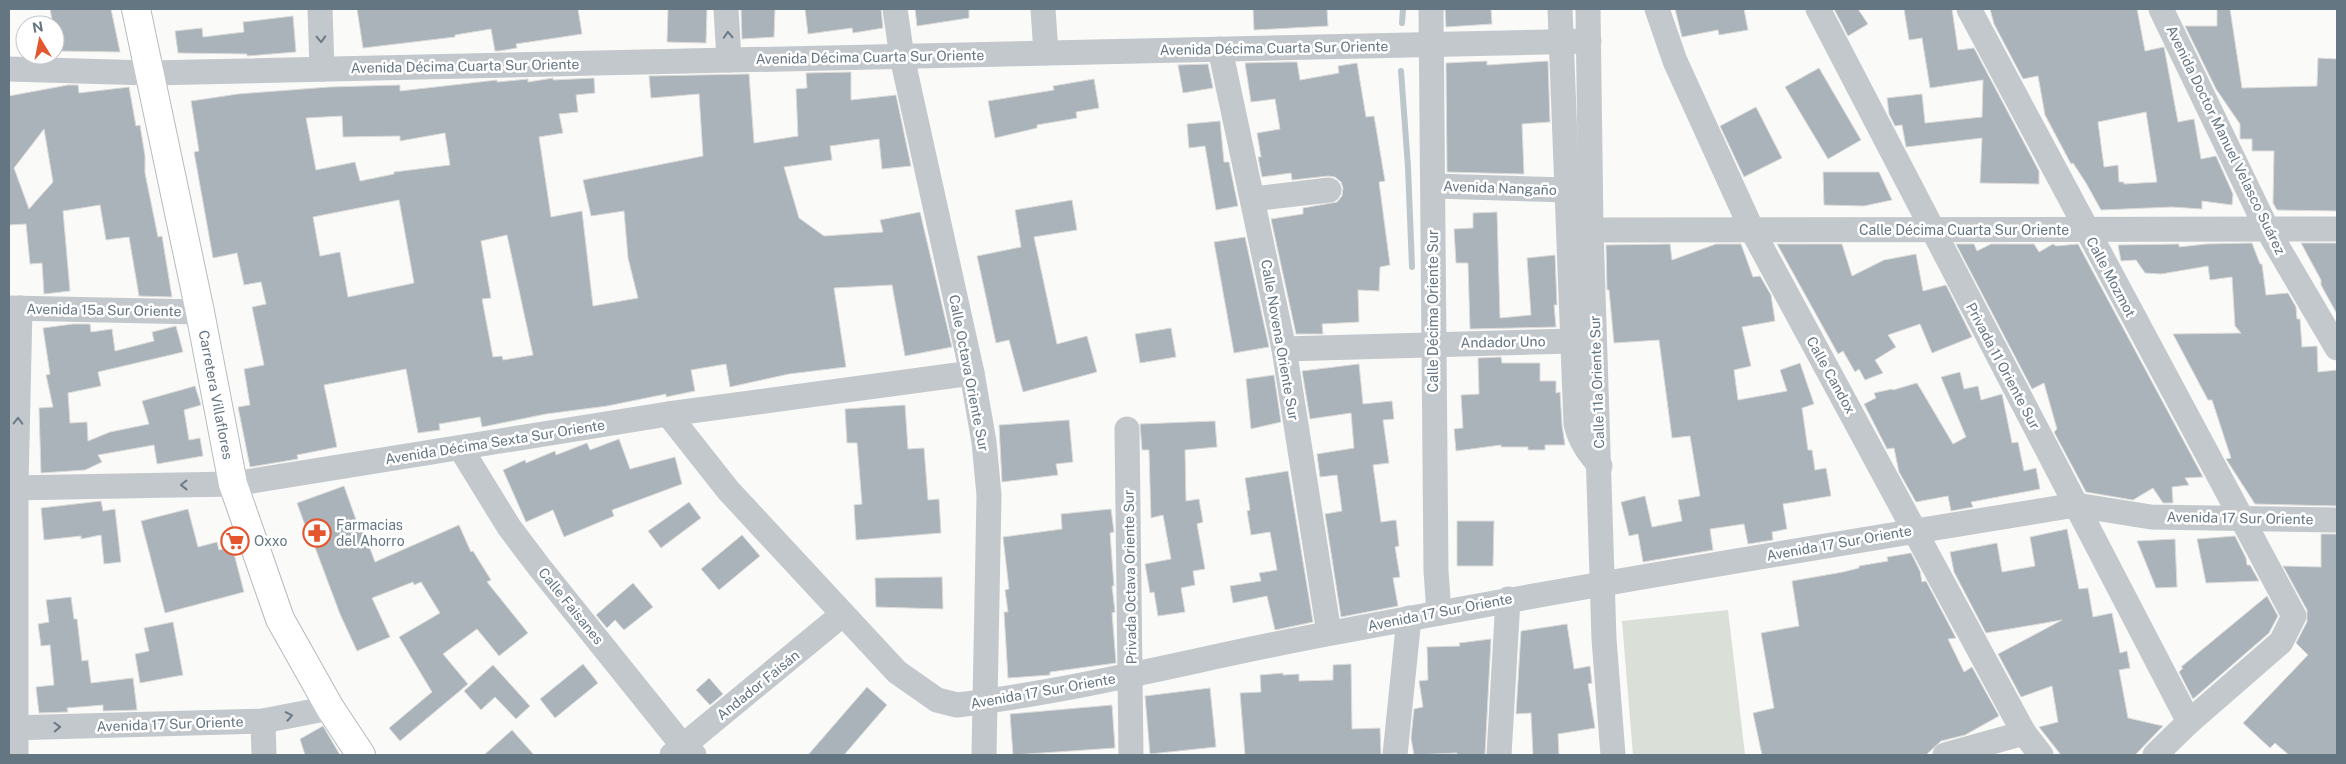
<svg xmlns="http://www.w3.org/2000/svg" width="2346" height="764" viewBox="0 0 2346 764" font-family="'Public Sans',sans-serif">
<style>
.green{fill:#dadfd7}
.lines{fill:none;stroke-linecap:round;stroke-linejoin:round}
.stream{stroke:#bbc7cb;stroke-width:6}
.building{fill:#aab3b9;stroke:#dcdcda;fill-rule:evenodd}
.major-casing{stroke:#b5babe;stroke-width:30}
.minor{stroke:#c3c8cc;stroke-width:25}
.major{stroke:#fff;stroke-width:28}
.oneway{stroke:#6a7a87}
.labels{text-anchor:middle;stroke-width:5;stroke-linejoin:round;paint-order:stroke}
.street-label{font-size:14px;fill:#657683;stroke:#fff}
.poi-label{font-size:14px;fill:#657683;stroke:#fff;text-anchor:start}
</style>
<rect width="100%" height="100%" fill="#fafaf8"/>
<polygon class="green" points="1728,610 1745,755 1633,755 1622,621"/>
<g class="lines">
<g class="stream">
<polyline points="1402,23 1403,9"/>
<polyline points="1401,71 1408,167 1412,267"/>
</g>
</g>
<g class="building">
<polygon points="50,9 111,9 120,52 57,51 55,25 53,25"/>
<polygon points="357,9 578,9 582,34 516,44 517,48 499,51 495,51 491,29 455,35 455,37 363,48"/>
<polygon points="668,9 707,9 706,43 667,42"/>
<polygon points="741,9 775,9 774,37 742,39"/>
<polygon points="805,9 881,9 883,28 853,33 852,28 808,34"/>
<polygon points="915,9 969,9 969,18 917,26"/>
<polygon points="1253,9 1327,9 1328,26 1254,30"/>
<polygon points="1445,9 1491,9 1492,24 1446,27"/>
<polygon points="1675,9 1744,9 1748,30 1719,35 1718,30 1682,37"/>
<polygon points="1834,9 1858,9 1868,24 1848,36"/>
<polygon points="1904,9 1952,9 1958,50 1974,48 2039,171 2039,184 1980,183 1982,138 1906,147 1902,125 1895,126 1889,114 1887,98 1922,94 1925,123 1982,117 1983,80 1930,88 1922,38 1909,40"/>
<path d="M1990,9H2137L2145,51L2164,47L2178,122L2194,119L2201,159L2216,156L2233,194L2232,205L2202,201V209L2172,207L2101,210L2086,183L2073,163L2071,164L2045,115L2038,76L2023,79L1994,24ZM2146,112L2157,182L2124,184V182H2119L2118,165L2104,167L2098,122Z"/>
<polygon points="2217,9 2230,9 2242,88 2317,86 2318,58 2337,59 2337,211 2277,210 2273,203 2274,151 2252,151 2252,139 2240,139 2240,124 2216,89 2185,26 2217,26"/>
<polygon points="293,16 296,52 247,56 247,54 178,53 175,31 202,28 203,37 244,32 243,22"/>
<polygon points="1487,61 1487,65 1548,61 1550,122 1522,124 1524,174 1447,172 1446,63"/>
<polygon points="1287,62 1297,62 1300,80 1339,73 1338,66 1357,63 1366,117 1374,116 1385,181 1379,182 1390,265 1380,267 1379,291 1358,290 1359,322 1322,324 1323,334 1296,334 1271,219 1303,214 1303,208 1337,202 1342,196 1343,188 1341,182 1335,177 1328,176 1292,180 1291,173 1262,177 1258,157 1261,157 1257,133 1280,129 1275,99 1251,102 1245,63"/>
<polygon points="1208,64 1213,88 1183,93 1178,65"/>
<polygon points="1819,68 1861,140 1828,159 1785,87"/>
<path d="M851,72V100L896,95L911,166L882,169L879,139L830,146L832,160L784,167L799,218L824,236L883,232L880,220L920,212L952,347L905,356L892,285L834,288L846,367L789,374L730,387L726,364L691,370L695,391L666,397V394L607,406L546,414L482,427L480,417L439,424L440,430L418,433L406,369L324,385L337,447L297,455L298,459L250,467L238,407L250,405L244,369L264,365L252,307L266,304L261,282L244,285L237,253L213,258L194,152L199,151L191,101L238,94L329,87L400,85V91L497,80V82L528,79V82L547,79L553,78V80L594,78L595,93L576,95L578,112L559,114L563,133L539,137L551,217L582,211L593,306L638,298L628,258L624,211L591,216L583,180L703,156L699,94L651,98L649,76L749,74L754,143L798,136L796,89L807,88L806,73ZM342,116L343,137L400,136V141L445,133L450,165L394,172V174L360,181L355,162L316,170L306,118ZM399,200L414,283L348,297L340,252L320,256L313,217ZM507,235L533,355L503,360L502,356L493,357L482,299L491,298L481,241Z"/>
<polygon points="1094,79 1099,108 1076,112 1077,118 1037,125 1037,128 995,138 988,101 1054,90 1053,86"/>
<path d="M68,85H78L79,93L129,87L136,126L140,125L145,156V173L158,237L162,236L172,297L139,296L129,237L106,240L100,205L63,211L70,291L44,294L42,263L30,264L26,224L9,225V96ZM44,129L53,182L29,209L14,168Z"/>
<polygon points="1756,107 1782,158 1744,177 1720,126"/>
<polygon points="1220,121 1224,162 1229,162 1238,206 1216,210 1205,146 1189,148 1187,124"/>
<polygon points="1823,172 1879,172 1892,200 1864,206 1824,205"/>
<polygon points="1072,200 1077,230 1034,237 1057,344 1087,336 1097,372 1023,392 1009,340 996,343 977,256 1021,247 1015,210"/>
<polygon points="1497,212 1500,318 1531,315 1527,258 1555,255 1557,305 1554,305 1556,327 1470,329 1468,263 1456,263 1454,229 1473,228 1473,213"/>
<polygon points="1245,237 1269,347 1234,353 1214,242"/>
<polygon points="2252,243 2260,264 2262,264 2266,295 2288,293 2296,307 2297,319 2300,319 2302,347 2317,346 2318,372 2337,370 2337,506 2255,504 2226,459 2231,458 2212,400 2208,400 2173,334 2241,333 2235,326 2232,277 2210,280 2208,266 2161,274 2145,273 2136,260 2121,261 2118,245 2179,244 2179,247 2206,244"/>
<polygon points="2301,243 2337,243 2337,314 2321,285 2321,280"/>
<polygon points="1670,244 1672,260 1716,244 1741,244 1753,277 1760,276 1771,295 1775,321 1742,327 1751,366 1734,370 1738,400 1787,391 1780,370 1800,363 1814,404 1802,408 1808,450 1812,450 1815,470 1826,468 1831,496 1783,504 1787,529 1772,532 1773,540 1748,544 1744,524 1710,529 1713,550 1643,562 1638,534 1629,536 1621,502 1645,496 1652,527 1682,521 1678,500 1700,496 1690,436 1672,438 1659,340 1614,343 1609,290 1607,290 1606,245"/>
<polygon points="1777,244 1842,244 1852,276 1884,260 1916,254 1923,291 1946,285 1972,337 1932,353 1920,324 1888,335 1896,347 1875,360 1883,373 1865,380 1859,369 1855,372 1843,351 1838,354"/>
<polygon points="1956,244 1974,244 1977,251 1991,244 2034,244 2039,252 2053,244 2056,246 2078,244 2203,477 2185,478 2189,485 2172,487 2173,503 2163,503 2153,488 2133,500 2086,492 2054,432 2057,429 2044,383 2032,389"/>
<polygon points="73,324 90,324 91,332 112,329 115,351 154,341 152,332 176,326 183,352 98,372 101,386 68,393 70,423 87,422 88,441 110,432 149,424 142,401 195,386 201,405 184,410 189,440 200,438 203,456 157,464 154,445 98,455 102,462 85,470 41,473 39,408 53,407 46,375 50,374 43,328"/>
<polygon points="1171,328 1176,357 1140,363 1135,334"/>
<polygon points="1501,357 1502,363 1540,363 1540,381 1556,381 1556,393 1560,392 1562,425 1565,445 1545,445 1545,450 1528,450 1528,447 1501,447 1501,445 1456,451 1454,429 1463,428 1461,395 1479,394 1478,358"/>
<polygon points="1359,364 1363,404 1392,401 1394,419 1383,420 1389,463 1373,465 1381,522 1396,520 1399,546 1395,547 1400,577 1393,578 1398,606 1341,617 1325,514 1342,511 1337,475 1320,477 1317,454 1354,448 1351,413 1310,419 1302,371"/>
<polygon points="1960,372 1964,389 1978,386 1981,400 2002,394 2012,443 2018,442 2024,471 2036,468 2040,489 1971,502 1973,507 1951,511 1948,496 1916,502 1899,472 1894,448 1887,449 1864,404 1876,398 1874,393 1892,389 1893,390 1917,383 1953,444 1966,437 1941,377"/>
<polygon points="1274,375 1281,422 1251,429 1246,379"/>
<polygon points="905,405 908,449 924,448 928,500 939,499 941,533 856,540 854,505 862,504 857,443 847,443 845,409"/>
<polygon points="1069,420 1073,462 1056,464 1058,475 1002,482 999,425"/>
<polygon points="1215,421 1217,447 1185,450 1186,501 1199,499 1203,522 1197,524 1205,569 1193,571 1195,585 1181,588 1185,612 1158,616 1154,592 1150,593 1145,564 1171,559 1163,515 1151,518 1149,450 1142,450 1140,424"/>
<polygon points="619,439 630,469 675,457 682,484 612,510 614,516 564,537 553,510 526,522 503,470 525,460 526,463 555,451 556,455 587,443 590,450"/>
<polygon points="1288,471 1313,622 1275,630 1267,596 1233,603 1230,586 1261,581 1259,573 1277,570 1270,532 1251,535 1247,511 1250,510 1245,478"/>
<polygon points="344,486 359,528 362,527 375,562 459,525 471,552 473,551 491,580 487,582 528,633 499,656 477,629 443,654 468,684 400,741 389,728 432,692 399,637 440,613 421,582 414,585 413,582 372,598 390,637 357,651 340,614 313,542 311,542 297,503"/>
<polygon points="101,501 103,511 115,509 121,562 104,564 101,535 81,539 81,536 44,540 41,508"/>
<polygon points="689,502 701,518 661,548 648,531"/>
<polygon points="188,509 198,547 217,542 219,550 232,546 244,592 165,613 141,521"/>
<polygon points="1111,509 1114,532 1110,533 1114,586 1112,586 1115,612 1112,613 1116,663 1050,672 1050,675 1008,678 1004,612 1008,612 1005,590 1009,589 1003,537 1062,529 1061,514"/>
<polygon points="1457,521 1494,521 1493,566 1457,566"/>
<polygon points="2067,529 2079,589 2088,588 2093,617 2112,613 2120,653 2127,651 2130,668 2119,670 2128,718 2163,726 2135,755 2061,755 2039,727 2058,722 2052,686 2021,697 1998,654 2062,620 1986,633 1954,572 1950,552 1997,543 2002,572 2035,566 2030,537"/>
<polygon points="2321,534 2337,534 2337,755 2289,755 2275,743 2270,748 2243,723 2308,655 2296,643 2307,622 2307,610 2283,566 2321,567"/>
<polygon points="742,535 760,556 719,590 701,569"/>
<polygon points="2235,536 2246,558 2247,565 2250,565 2259,581 2206,583 2197,539"/>
<polygon points="2175,539 2177,587 2156,588 2137,541"/>
<polygon points="1911,553 1920,571 1922,582 1926,581 1956,638 1948,639 1964,672 1972,667 1999,716 1965,735 1941,741 1926,755 1762,755 1753,713 1774,708 1761,633 1799,626 1792,581 1843,572 1859,568 1859,566 1888,561 1887,557"/>
<polygon points="942,577 943,609 876,607 875,578"/>
<polygon points="633,583 653,607 624,630 615,620 607,628 596,615"/>
<polygon points="2267,596 2278,616 2269,633 2193,699 2179,672 2183,668 2181,667"/>
<polygon points="71,597 74,619 77,619 82,661 88,660 91,683 133,678 137,710 103,711 103,705 67,708 68,712 39,713 36,687 54,685 50,645 41,646 38,624 49,622 46,600"/>
<polygon points="173,622 183,675 140,683 135,654 149,651 144,628"/>
<polygon points="1567,624 1574,669 1590,666 1592,683 1588,684 1595,728 1558,734 1559,755 1533,755 1531,713 1516,714 1521,631"/>
<polygon points="1491,639 1485,755 1457,755 1457,753 1414,755 1411,738 1414,709 1423,707 1419,681 1428,680 1427,647 1460,646 1459,643"/>
<polygon points="583,664 598,683 555,718 540,699"/>
<polygon points="1351,664 1352,729 1380,728 1381,755 1245,755 1240,693 1261,692 1260,675 1283,673 1283,675 1299,674 1299,681 1333,680 1333,665"/>
<polygon points="493,665 530,706 516,719 495,697 481,710 464,691"/>
<polygon points="709,678 723,694 710,705 696,690"/>
<polygon points="867,687 887,705 844,755 808,755"/>
<polygon points="1210,688 1216,747 1150,754 1145,696"/>
<polygon points="1112,705 1115,748 1013,755 1010,714"/>
<polygon points="323,726 340,755 305,755 300,739"/>
<polygon points="512,730 534,755 484,755"/>
</g>
<g class="lines">
<g class="major-casing">
<g id="major">
<path id="s1" d="M136,9L200,312L233,484L280,619L330,708L361,755"/>
</g>
</g>
<g class="minor">
<polyline points="320,9 322,69"/>
<polyline points="726,9 729,60"/>
<polyline points="895,9 902,57 972,373 984,442 989,495 984,755"/>
<polyline points="1043,9 1046,53"/>
<polyline points="1431,9 1436,571 1439,613"/>
<path d="M1560,9L1576,424C1580,441 1588,452 1600,466"/>
<polyline points="1588,9 1591,230 1604,639 1613,755"/>
<polyline points="1657,9 1675,61 1752,230 2024,733 2041,755"/>
<polyline points="1818,9 2189,722"/>
<polyline points="1969,9 2294,616 2281,642 2189,722 2155,755"/>
<polyline points="2161,9 2267,229 2337,348"/>
<polyline points="1220,49 1284,349 1329,633"/>
<polyline points="9,69 150,73 1589,41"/>
<polyline points="1433,186 1567,190"/>
<polyline points="1253,199 1329,190"/>
<polyline points="1591,230 2337,229"/>
<polyline points="9,308 200,312"/>
<polyline points="1284,349 1573,341"/>
<path d="M668,414L728,490L897,672L937,700L957,705C1083,690 1207,656 1332,633C1579,586 1828,545 2076,505L2151,517L2337,520"/>
<polyline points="1127,429 1131,755"/>
<polyline points="461,449 509,527 540,568 683,746 694,755"/>
<polyline points="9,488 233,484 668,414 972,373"/>
<polyline points="263,721 264,755"/>
<polyline points="9,728 263,721 330,708"/>
<polyline points="16,755 16,487 20,308"/>
<polyline points="672,755 843,614"/>
<polyline points="1395,755 1409,618"/>
<polyline points="1499,755 1508,599"/>
<polyline points="1945,755 2024,733"/>
</g>
<use href="#major" class="major"/>
</g>
<defs><path id="oneway-chevron" d="M-2-3.5L2.5 0L-2 3.5" fill="none" stroke-width="1.6" stroke-linecap="round" stroke-linejoin="round" transform="scale(1.25)"/></defs>
<g class="oneway">
<use href="#oneway-chevron" transform="translate(728 35) rotate(-93)"/>
<use href="#oneway-chevron" transform="translate(321 39) rotate(88)"/>
<use href="#oneway-chevron" transform="translate(18 421) rotate(-89)"/>
<use href="#oneway-chevron" transform="translate(184 485) rotate(179)"/>
<use href="#oneway-chevron" transform="translate(289 716) rotate(-11)"/>
<use href="#oneway-chevron" transform="translate(57 727) rotate(-2)"/>
</g>
<defs>
<g id="pharmacy-ring" transform="scale(1.4375)"><circle r="9.5" fill="#fff" stroke="#e4572e" stroke-width="1.5"/><path d="M-2-6h4v4h4v4h-4v4h-4v-4h-4v-4h4Z" fill="#e4572e"/></g>
<g id="supermarket-ring" transform="scale(1.4375)"><circle r="9.5" fill="#fff" stroke="#e4572e" stroke-width="1.5"/><path d="M-6-5.5h2.5l.6 2H6L4.5 2H-2.5L-4.4-4H-6ZM-1.5 3.2a1.3 1.3 0 1 0 .1 0ZM3 3.2a1.3 1.3 0 1 0 .1 0Z" fill="#e4572e"/></g>
</defs>
<g fill-rule="evenodd">
<use href="#pharmacy-ring" x="317" y="533"/>
<use href="#supermarket-ring" x="235" y="541"/>
</g>
<g class="labels">
<g class="street-label">
<text transform="translate(1274 48) rotate(-1)" y="5">Avenida Décima Cuarta Sur Oriente</text>
<text transform="translate(870 57) rotate(-1)" y="5">Avenida Décima Cuarta Sur Oriente</text>
<text transform="translate(465 66) rotate(-1)" y="5">Avenida Décima Cuarta Sur Oriente</text>
<text transform="translate(2226 140) rotate(64)" y="5">Avenida Doctor Manuel Velasco Suárez</text>
<text transform="translate(1500 188) rotate(2)" y="5">Avenida Nangaño</text>
<text x="1964" y="235">Calle Décima Cuarta Sur Oriente</text>
<text transform="translate(2111 277) rotate(62)" y="5">Calle Mozmot</text>
<text transform="translate(104 310) rotate(1)" y="5">Avenida 15a Sur Oriente</text>
<text transform="translate(1433 311) rotate(-90)" y="5">Calle Décima Oriente Sur</text>
<text transform="translate(1280 340) rotate(80)" y="5">Calle Novena Oriente Sur</text>
<text transform="translate(1503 342) rotate(-1)" y="5">Andador Uno</text>
<text transform="translate(2003 366) rotate(62)" y="5">Privada 11 Oriente Sur</text>
<text transform="translate(969 373) rotate(79)" y="5">Calle Octava Oriente Sur</text>
<text transform="translate(1831 375) rotate(61)" y="5">Calle Candox</text>
<text transform="translate(1597 382) rotate(-92)" y="5">Calle 11a Oriente Sur</text>
<text dy="5" stroke="none"><textPath href="#s1" startOffset="394">Carretera Villaflores</textPath></text>
<text transform="translate(495 442) rotate(-9)" y="5">Avenida Décima Sexta Sur Oriente</text>
<text transform="translate(2240 518) rotate(1)" y="5">Avenida 17 Sur Oriente</text>
<text transform="translate(1839 543) rotate(-10)" y="5">Avenida 17 Sur Oriente</text>
<text transform="translate(1130 577) rotate(-91)" y="5">Privada Octava Oriente Sur</text>
<text transform="translate(571 606) rotate(51)" y="5">Calle Faisanes</text>
<text transform="translate(1440 612) rotate(-11)" y="5">Avenida 17 Sur Oriente</text>
<text transform="translate(758 685) rotate(-39)" y="5">Andador Faisán</text>
<text transform="translate(1043 691) rotate(-10)" y="5">Avenida 17 Sur Oriente</text>
<text transform="translate(170 724) rotate(-2)" y="5">Avenida 17 Sur Oriente</text>
</g>
<g class="poi-label">
<text x="336" y="530">Farmacias<tspan x="336" dy="16">del Ahorro</tspan></text>
<text x="254" y="546">Oxxo</text>
</g>
</g>
<rect width="2346" height="764" fill="none" stroke="#657683" stroke-width="20"/>
<g transform="translate(40 40) rotate(350)"><circle r="24" fill="#ffffff" stroke="#c1c8cd"/>
<path d="M0-4L9 19L0 12L-9 19Z" fill="#e4572e"/>
<text y="-8" font-size="14" font-weight="bold" text-anchor="middle" fill="#657683">N</text>
</g>
</svg>
